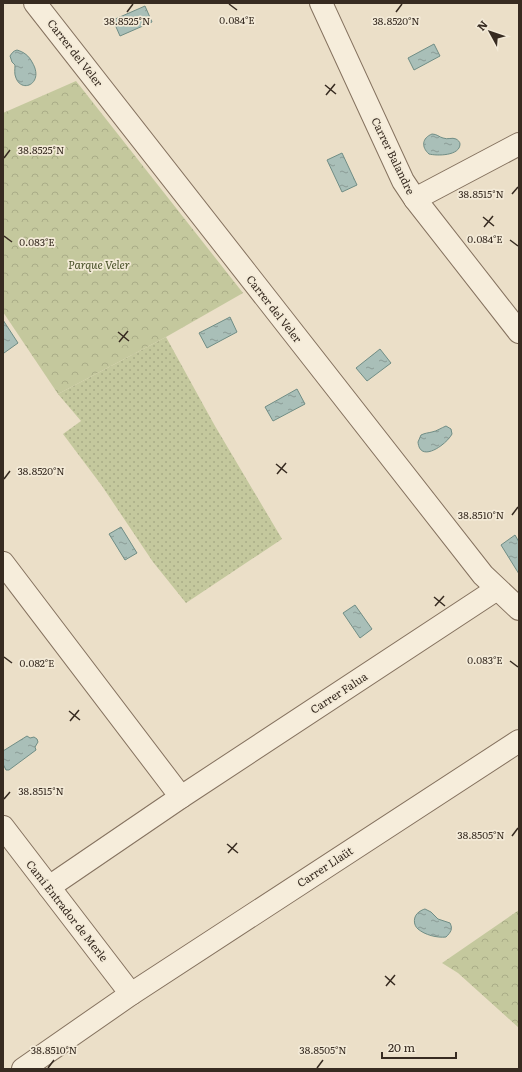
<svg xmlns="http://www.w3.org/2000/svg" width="522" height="1072" viewBox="0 0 522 1072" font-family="Literata,serif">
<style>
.grass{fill:url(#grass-dots)}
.forest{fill:url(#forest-crowns)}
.water{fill:url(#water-ripples);stroke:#708d85}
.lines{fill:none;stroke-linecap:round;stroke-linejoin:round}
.minor-casing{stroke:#85725f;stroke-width:24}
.minor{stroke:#f6eddb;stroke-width:22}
.ticks{fill:none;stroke:#372b21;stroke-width:1.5}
.labels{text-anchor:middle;stroke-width:3.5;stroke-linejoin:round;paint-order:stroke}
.street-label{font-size:11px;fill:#372b21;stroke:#f3ead7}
.park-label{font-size:11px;font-style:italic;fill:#495229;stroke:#f3ead7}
.ticks-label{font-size:10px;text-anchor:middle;fill:#372b21;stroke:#f3ead7;stroke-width:3.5;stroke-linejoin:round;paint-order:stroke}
</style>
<defs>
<pattern id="grass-dots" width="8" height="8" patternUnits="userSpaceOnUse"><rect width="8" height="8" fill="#c4c89d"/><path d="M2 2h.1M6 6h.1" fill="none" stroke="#a9ac87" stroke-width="1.8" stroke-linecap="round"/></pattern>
<pattern id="forest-crowns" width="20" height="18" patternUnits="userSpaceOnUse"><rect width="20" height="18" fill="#c4c89d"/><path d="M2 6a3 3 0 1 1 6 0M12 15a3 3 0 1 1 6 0" fill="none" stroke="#a9ac87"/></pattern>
<pattern id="water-ripples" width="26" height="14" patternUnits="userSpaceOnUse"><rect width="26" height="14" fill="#a9bfb8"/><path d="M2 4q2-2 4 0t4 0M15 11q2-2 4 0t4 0" fill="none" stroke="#8a9b95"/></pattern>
</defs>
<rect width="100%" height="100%" fill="#ebdfc8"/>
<polygon class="grass" points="166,337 205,408 215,426 282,539 186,603 153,562 102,486 63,434 81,421 58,394"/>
<g class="forest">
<polygon points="76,81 243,293 166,337 58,394 3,312 3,113"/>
<polygon points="519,910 519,1028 458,973 442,963"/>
</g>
<g class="water">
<polygon points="145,6 152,22 120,36 113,20"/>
<polygon points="434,44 440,56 414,70 408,58"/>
<path d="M17,50C24,52 29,56 32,62C45,83 22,94 16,78C14,74 15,69 15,65L12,62L10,56C12,53 13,51 17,50Z"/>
<path d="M432,134C437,134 439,137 443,138C448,140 452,137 456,139C458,140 460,142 460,144C460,156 437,156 429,154C421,147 422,138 432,134Z"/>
<polygon points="342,153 357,185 342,192 327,160"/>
<polygon points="230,317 237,332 207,348 199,333"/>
<polygon points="3,320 18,343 4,353 3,352"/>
<polygon points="380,349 391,363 367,381 356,368"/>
<polygon points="297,389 305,404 273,421 265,407"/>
<path d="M446,426L451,429L452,434C447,444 420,464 418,442L421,435C425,433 428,433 432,432C437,431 441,428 446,426Z"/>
<polygon points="121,527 137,553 125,560 109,534"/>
<polygon points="515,535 519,542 519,574 501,545"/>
<polygon points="355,605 372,629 360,638 343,613"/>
<polygon points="27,736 30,738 34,737 37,739 38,742 35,747 36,750 9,770 6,770 3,764 3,751"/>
<path d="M425,909L431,912L438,919L450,923C453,929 451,932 446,937C437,938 425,935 418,929C413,925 413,916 419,912C420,911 424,909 425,909Z"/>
</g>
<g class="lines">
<g class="minor-casing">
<g id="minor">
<polyline points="35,3 483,575 519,609"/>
<polyline points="321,3 403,181 415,199 519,332"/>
<polyline points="415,199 519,144"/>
<polyline points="3,563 181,797"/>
<polyline points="3,827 131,994"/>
<polyline points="49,887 181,797 497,589"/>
<polyline points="23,1069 131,994 519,741"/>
</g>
</g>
<use href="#minor" class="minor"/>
</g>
<path class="ticks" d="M229,4L237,10M127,12L133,4M396,12L402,4M325,85L336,94M326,95L335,84M4,158L10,150M512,194L518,187M483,217L494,226M484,227L493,216M4,236L12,242M510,240L518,246M118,332L129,341M119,342L128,331M276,464L287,473M277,474L286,463M4,479L10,471M512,515L518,507M434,597L445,606M435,606L444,596M4,657L12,663M510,661L518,667M69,711L80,720M70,721L79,710M4,799L10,792M512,836L518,828M227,844L238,853M228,853L237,843M385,976L395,985M386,986L395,975M48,1068L54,1060M317,1068L323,1060"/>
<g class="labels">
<g class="street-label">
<text transform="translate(75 53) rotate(52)" y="4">Carrer del Veler</text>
<text transform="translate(393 156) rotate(64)" y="4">Carrer Balandre</text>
<text transform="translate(274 309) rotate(52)" y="4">Carrer del Veler</text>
<text transform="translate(339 693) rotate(-33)" y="4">Carrer Falua</text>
<text transform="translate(325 867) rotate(-33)" y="4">Carrer Llaüt</text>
<text transform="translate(67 911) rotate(52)" y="4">Camí Entrador de Merle</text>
</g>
<g class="park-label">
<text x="99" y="269">Parque Veler</text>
</g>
</g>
<g class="ticks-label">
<text x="237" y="24">0.084°E</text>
<text x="127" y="25">38.8525°N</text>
<text x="396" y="25">38.8520°N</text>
<text x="41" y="154">38.8525°N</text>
<text x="481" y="198">38.8515°N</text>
<text x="485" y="243">0.084°E</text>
<text x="37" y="246">0.083°E</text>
<text x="41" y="475">38.8520°N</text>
<text x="481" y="519">38.8510°N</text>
<text x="485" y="664">0.083°E</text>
<text x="37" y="667">0.082°E</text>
<text x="41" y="795">38.8515°N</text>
<text x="481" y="839">38.8505°N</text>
<text x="54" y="1054">38.8510°N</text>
<text x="323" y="1054">38.8505°N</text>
</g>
<rect width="522" height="1072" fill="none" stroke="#372b21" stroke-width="8"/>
<g transform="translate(490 32) rotate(310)" stroke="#f3ead7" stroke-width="3" paint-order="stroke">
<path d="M0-3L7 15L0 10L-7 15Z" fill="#372b21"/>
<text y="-6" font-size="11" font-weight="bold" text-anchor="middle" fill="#372b21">N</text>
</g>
<path d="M382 1052v6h74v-6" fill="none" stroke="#372b21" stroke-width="2"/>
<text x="388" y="1052" font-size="12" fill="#372b21" stroke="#f3ead7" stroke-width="3" paint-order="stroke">20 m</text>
</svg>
